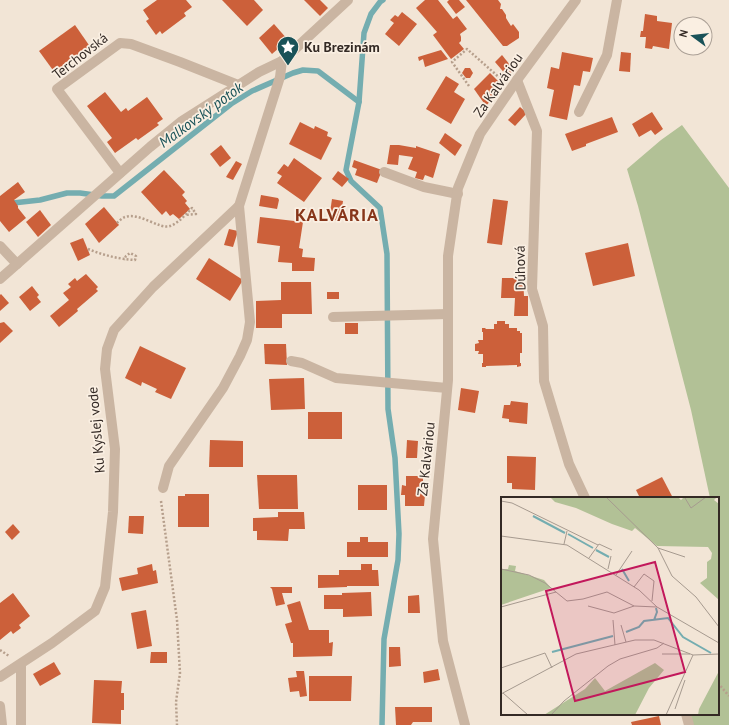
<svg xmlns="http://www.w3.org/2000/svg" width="729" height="725" viewBox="0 0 729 725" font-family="'PT Sans',sans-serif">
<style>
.green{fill:#b2c196}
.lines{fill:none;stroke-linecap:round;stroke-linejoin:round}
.stream{stroke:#74adb0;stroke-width:5.5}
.building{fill:#cc603a}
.path{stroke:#b69f8c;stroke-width:2.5;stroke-dasharray:2 2;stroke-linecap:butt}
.lane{stroke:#cab5a2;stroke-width:10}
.street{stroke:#cab5a2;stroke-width:10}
.labels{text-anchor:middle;stroke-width:3.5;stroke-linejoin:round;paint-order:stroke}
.poi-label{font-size:14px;font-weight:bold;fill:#342a25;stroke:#faefe2;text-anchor:start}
.street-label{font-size:14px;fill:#342a25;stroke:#faefe2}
.water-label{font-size:15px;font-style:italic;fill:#195258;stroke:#faefe2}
.district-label{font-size:18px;font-weight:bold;letter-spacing:1px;fill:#87361a;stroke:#faefe2}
.inset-river{fill:none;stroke:#74adb0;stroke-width:2}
.inset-road{fill:none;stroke:#a69a8f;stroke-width:1}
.view{fill:#c2185b;fill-opacity:0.15;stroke:#c2185b;stroke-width:2}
.inset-edge{fill:none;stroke:#342a25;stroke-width:2}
</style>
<rect width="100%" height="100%" fill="#f2e5d6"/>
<polygon class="green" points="682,125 729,188 729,725 691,725 688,714 718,714 718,498 710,498 691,410 638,206 627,169 661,140"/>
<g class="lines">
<g class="stream">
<polyline points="0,212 13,203 40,200 67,193 80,193 102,196 114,196 231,104 252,91 293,73 303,70 318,71 359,102"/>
<polyline points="382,725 384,639 398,560 399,534 395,458 388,409 387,254 380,208 351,181 346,170 359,102 364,33 371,14 380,2 383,0"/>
</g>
</g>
<g class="building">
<polygon points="157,0 186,0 192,7 184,13 186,16 162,34 160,31 156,35 146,21 149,19 143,10"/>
<polygon points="222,0 254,0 263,10 247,26"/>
<polygon points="304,0 320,0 328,8 320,16"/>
<polygon points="425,0 438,0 453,19 457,16 467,29 460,34 461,37 461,41 459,43 464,49 451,59 433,35 437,32 416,8"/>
<polygon points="449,0 459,0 465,7 456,14 447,2"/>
<polygon points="466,0 498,0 501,4 500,9 502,9 506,15 506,18 511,26 513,24 519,32 519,38 507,46 503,46"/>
<polygon points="402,12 417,24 399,46 385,34 394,23 390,20 395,15 398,17"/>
<polygon points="645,14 657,16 657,21 672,23 669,49 653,46 652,49 645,48 646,37 640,37 641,31 643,31"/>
<polygon points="274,24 288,40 272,54 259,38"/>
<polygon points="75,25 91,48 55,73 39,51"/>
<polygon points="441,50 448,59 425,67 423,59 419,61 418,57"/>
<polygon points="562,52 593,58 590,72 583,71 580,86 574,85 567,120 549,116 554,90 547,88 551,67 559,69"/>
<polygon points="621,52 631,53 630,72 619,71"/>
<polygon points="502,55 514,70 507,76 495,62"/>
<polygon points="465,68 470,68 473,73 470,78 466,78 462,73"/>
<polygon points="490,73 503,86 486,106 474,89"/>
<polygon points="446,76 459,84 454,92 465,99 451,124 426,109"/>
<polygon points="105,92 121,112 126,108 128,111 147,97 163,119 157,123 159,125 138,140 136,138 115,153 107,142 112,138 87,106"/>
<polygon points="520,107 527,113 515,126 508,120"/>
<polygon points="652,112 663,129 655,135 651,130 639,137 632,124"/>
<polygon points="612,117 618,132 586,144 586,146 572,151 565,134"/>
<polygon points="300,122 314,129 315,126 328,132 327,136 332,138 321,160 289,144"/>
<polygon points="445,133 462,145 455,156 439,143"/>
<polygon points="221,145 231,158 220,167 210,154"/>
<polygon points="390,145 399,145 416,148 416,146 440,154 433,178 425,175 423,180 415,178 417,172 408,169 413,157 399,155 398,165 387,164"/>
<polygon points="294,158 322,178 304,202 277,183 282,176 277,173 284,164 288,167"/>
<polygon points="354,160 382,170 377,183 355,175 357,169 352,167"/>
<polygon points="236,161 242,164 233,180 226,177"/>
<polygon points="164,170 185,192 182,195 187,201 185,203 190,209 179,219 173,214 170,216 166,211 162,215 141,192"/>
<polygon points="338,171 349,179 342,187 332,179"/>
<polygon points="18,182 25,192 14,200 18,206 18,208 26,218 9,232 0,221 0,196"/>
<polygon points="261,195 278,198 279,200 277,209 259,206"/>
<polygon points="332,199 343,201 340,221 329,219"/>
<polygon points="493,199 508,201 502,245 487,243"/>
<polygon points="104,207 119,225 99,243 85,224"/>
<polygon points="40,210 51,225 38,237 26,222"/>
<polygon points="260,217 303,222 299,248 303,249 302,257 315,258 314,271 292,271 292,263 278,262 280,246 257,243"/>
<polygon points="229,229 238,231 233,247 224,245"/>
<polygon points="83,238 90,255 78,261 70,243"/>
<polygon points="628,243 635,276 593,286 585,253"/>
<polygon points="209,258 243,280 230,301 196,279"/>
<polygon points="86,274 98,287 96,289 98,291 77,309 78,311 59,327 50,316 69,300 63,293 71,287 68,284 75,278 77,281"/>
<polygon points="502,278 523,278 524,296 528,296 528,316 514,316 515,298 501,298"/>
<polygon points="281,282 311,282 312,314 282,314 282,328 256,328 256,301 281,300"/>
<polygon points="32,286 39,295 37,297 41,302 30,311 19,297"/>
<rect x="327" y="292" width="12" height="7"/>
<polygon points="1,294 9,303 0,311 0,295"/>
<polygon points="497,321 505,321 505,324 509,324 509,328 517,328 517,331 520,331 520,333 522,333 522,353 520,353 520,363 521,363 521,366 517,367 517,365 486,366 486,367 482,367 482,363 483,363 483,354 478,354 479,351 475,351 475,344 479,343 478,340 483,340 483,332 482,332 482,328 485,328 486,329 494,329 494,324 497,324"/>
<polygon points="4,322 13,331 0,343 0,323"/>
<rect x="345" y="323" width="13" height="11"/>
<polygon points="264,344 286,344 287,365 265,364"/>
<polygon points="140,346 186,368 171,399 155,392 157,389 142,382 141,386 125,378"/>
<polygon points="304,378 305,409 271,410 269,379"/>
<polygon points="461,388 479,391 475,413 458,410"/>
<polygon points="511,401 528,403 527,424 509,422 509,419 502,418 504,405 510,405"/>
<rect x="308" y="412" width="34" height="27"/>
<polygon points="210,440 243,441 243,467 209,467"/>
<polygon points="407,440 418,441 417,458 406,458"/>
<polygon points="507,456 536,457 535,490 512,489 512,483 507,483"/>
<polygon points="257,475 297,475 298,509 259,509"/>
<polygon points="406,476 423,476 423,495 425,495 424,506 405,506 405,495 401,495 402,485 406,486"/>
<polygon points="662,477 673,498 640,498 636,490"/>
<rect x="358" y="485" width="29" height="25"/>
<polygon points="185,494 209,494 209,527 178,527 178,496 185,496"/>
<polygon points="278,512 304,512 305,529 289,529 288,541 257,540 257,531 253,531 253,518 278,517"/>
<polygon points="129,516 144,516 143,534 128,533"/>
<polygon points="13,524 20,532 12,540 5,532"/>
<polygon points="360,537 368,537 368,542 388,542 388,557 347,557 347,542 360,542"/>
<polygon points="152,564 153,571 156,570 158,583 122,591 119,578 138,574 137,568"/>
<polygon points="361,564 372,564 372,570 378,570 379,586 347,586 347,587 318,588 318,575 339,575 339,570 361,570"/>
<polygon points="270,587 292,587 292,593 282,593 285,604 276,606 272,589"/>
<polygon points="371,592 372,616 343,617 343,609 324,609 324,595 342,595 342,593"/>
<polygon points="13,593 30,616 19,625 21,628 13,634 11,631 0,640 0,603"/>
<polygon points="419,595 420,613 408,613 408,596"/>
<polygon points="300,601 309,630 329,630 329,643 333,642 332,656 293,657 293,643 291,643 285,624 292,622 287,605"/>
<polygon points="146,610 152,646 137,649 131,613"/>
<polygon points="389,647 400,647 401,666 389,667"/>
<polygon points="151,652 167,652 167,663 150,663"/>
<polygon points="54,662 61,674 40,686 33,674"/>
<polygon points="438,669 440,680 424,683 423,672"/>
<polygon points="296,671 304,671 307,696 300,697 299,691 290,692 288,678 297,677"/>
<polygon points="309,676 352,676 351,701 309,701"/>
<polygon points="94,680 122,681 121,693 124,693 124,710 121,710 121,724 92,723"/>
<polygon points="395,707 432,707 432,722 413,722 411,725 396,725"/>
<polygon points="659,716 661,725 632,725 631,722"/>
</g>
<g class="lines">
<g class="path">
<polyline points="469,86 452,62 467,49 501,79"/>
<path d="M117,223C119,221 122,218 125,217C140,212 160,230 170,226C179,223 186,214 192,208L196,214L185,215"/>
<path d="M88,249C103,255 118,259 135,260L136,256L130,253L126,256L124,260"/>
<polyline points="161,501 177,620 180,673 176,702 177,725"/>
<polyline points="0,650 9,656"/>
<polyline points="718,683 729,696"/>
</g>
<g class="lane">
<polyline points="579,112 607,55 617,0"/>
<polyline points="384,172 424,187 458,194"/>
<polyline points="120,173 57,89 120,43 131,44 180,62 238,85"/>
<polyline points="0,246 17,264"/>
<polyline points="333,317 448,314"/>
<polyline points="291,361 302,363 336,378 447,388"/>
</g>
<g class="street">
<polyline points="517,80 537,131 532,289 543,326 544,381 569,464 585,498"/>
<polyline points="0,279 150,147 182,121 259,72 282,61 348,0"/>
<polyline points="163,488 169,466 223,388 240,356 247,340 250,322 239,206 280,77 282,61"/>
<polyline points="21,664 21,725"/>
<polyline points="0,677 52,643 95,611 105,587 113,512 115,449 105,369 107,349 114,330 153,287 239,206"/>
<polyline points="0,706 2,725"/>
<polyline points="686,714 689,725"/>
<polyline points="465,725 443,641 433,539 448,380 448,256 458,188 480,134 517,80 576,0"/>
</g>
</g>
<defs>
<g id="sight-pin" transform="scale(1.15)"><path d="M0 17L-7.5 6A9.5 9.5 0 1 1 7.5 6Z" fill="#195258" stroke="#faefe2"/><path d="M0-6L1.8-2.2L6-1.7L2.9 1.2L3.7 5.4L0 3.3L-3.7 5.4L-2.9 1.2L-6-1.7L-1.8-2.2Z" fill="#fff"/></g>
</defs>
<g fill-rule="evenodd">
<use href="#sight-pin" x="288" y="47"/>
</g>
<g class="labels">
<g class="poi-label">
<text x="304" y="52">Ku Brezinám</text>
</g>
<g class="street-label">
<text transform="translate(80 56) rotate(-38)" y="5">Terchovská</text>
<text transform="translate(498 85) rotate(-55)" y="5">Za Kalváriou</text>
<text transform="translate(520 268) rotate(-91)" y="5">Dúhová</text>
<text transform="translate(96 430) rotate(-95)" y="5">Ku Kyslej vode</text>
<text transform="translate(426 459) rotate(-84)" y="5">Za Kalváriou</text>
</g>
<g class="water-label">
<text transform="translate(201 115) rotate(-36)" y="5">Malkovský potok</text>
</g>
<g class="district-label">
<text x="337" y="221">KALVÁRIA</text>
</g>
</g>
<g transform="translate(501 497)">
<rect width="218" height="218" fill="#f2e5d6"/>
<path d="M49,0H177L180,3L183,0H216L213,3L218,7V103L199,86L206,81V65L210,62L211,56L207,50L156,49L134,31L131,34L111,27L75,11L54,5ZM8,68L15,69L14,74L43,83L50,91L0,108V72H7ZM154,166L163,173L148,191L134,218H43L84,192L94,181L104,194ZM218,174V218H197L198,212Z" fill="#b2c196"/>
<path class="inset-river" d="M32,19L64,36M67,37L92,51M95,53L108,60M121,72L128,84M153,123L156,115L155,111M125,135L138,130L143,124L167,121L182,140L210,156M51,155L112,139"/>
<path class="inset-road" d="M105,0L157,51M184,1L190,11L205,0M0,4L11,6L97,48M0,39L66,48L138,93L156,110L218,146M63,47L66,34M184,60L157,51L171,79L195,100L218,130M88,61L98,47L111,53M0,72L28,78L44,86L66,104L82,102L106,95L133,109M107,72L110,59M115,78L131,54M133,90L143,77L153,84L151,104M87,109L113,116L133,109L156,110M0,110L55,95M112,123L114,148M120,128L125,145M161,157H189M0,171L44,156L51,171M2,196L27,218M0,197L75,157L134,143H153L192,158L218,157M174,212L184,183M50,218L63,204L107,169L119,162L156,151L163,146M165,218L192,158"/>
<path class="view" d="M154,65L184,175L74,204L45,94Z"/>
<rect width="218" height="218" class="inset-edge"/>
</g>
<g transform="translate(693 36) rotate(285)"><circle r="19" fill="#faefe2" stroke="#aba096"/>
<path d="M0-3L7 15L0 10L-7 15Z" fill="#195258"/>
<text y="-6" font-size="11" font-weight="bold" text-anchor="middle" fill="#342a25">N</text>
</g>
</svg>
